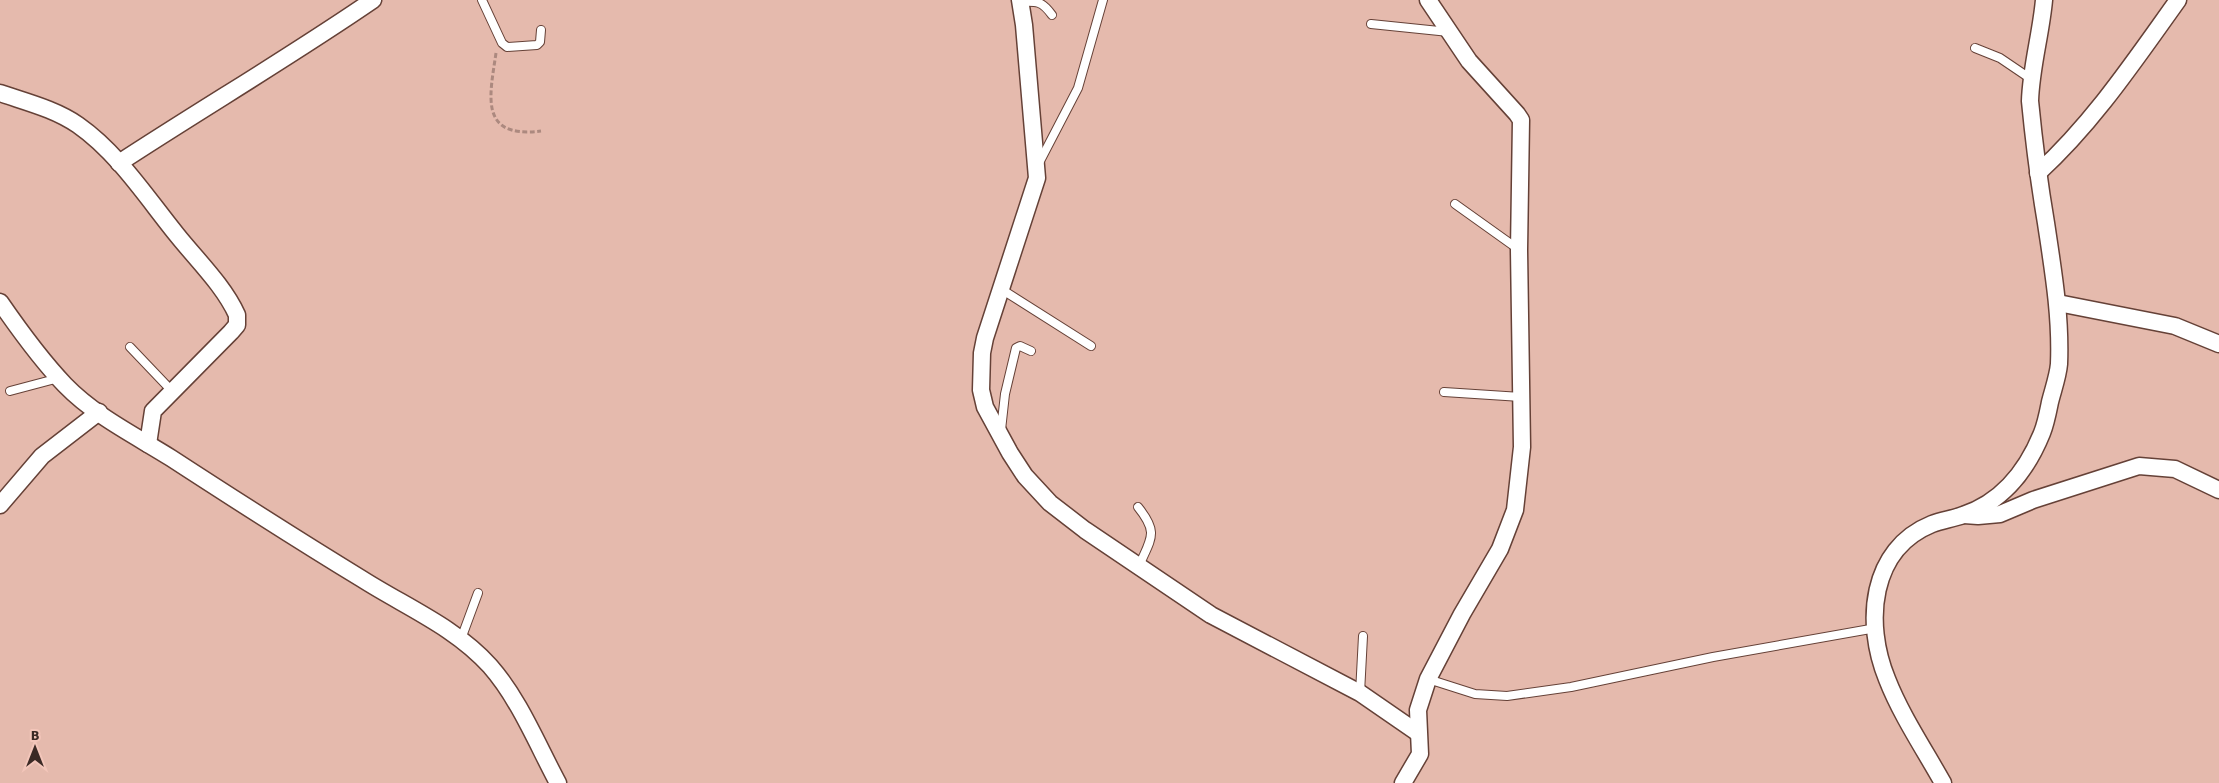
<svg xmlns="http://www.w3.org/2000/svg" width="2219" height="783" viewBox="0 0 2219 783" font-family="Signika,sans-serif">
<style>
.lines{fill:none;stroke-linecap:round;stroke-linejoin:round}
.service-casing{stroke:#654137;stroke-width:10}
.minor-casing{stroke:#654137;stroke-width:19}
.path{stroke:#ac897f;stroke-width:3;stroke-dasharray:5 2.5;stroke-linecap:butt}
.service{stroke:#fff;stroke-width:8}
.minor{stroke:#fff;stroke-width:16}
</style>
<rect width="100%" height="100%" fill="#e5baad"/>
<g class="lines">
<g class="service-casing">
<g id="service">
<polyline points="482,0 502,43 507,47 537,45 540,42 541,30"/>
<path d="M1020,2C1037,1 1042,1 1052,15"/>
<polyline points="1371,24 1449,32"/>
<polyline points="1975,48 2000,58 2031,79"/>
<polyline points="1039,163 1078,88 1103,0"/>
<polyline points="1455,204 1518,249"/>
<polyline points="1001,289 1091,346"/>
<polyline points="130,347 171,390"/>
<polyline points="10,391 59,378"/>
<polyline points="1444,392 1521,397"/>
<polyline points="1001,430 1005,394 1016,348 1020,346 1031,351"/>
<path d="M1138,507C1159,533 1151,538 1139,566"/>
<polyline points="461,639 478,593"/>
<polyline points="1428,679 1475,694 1507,696 1571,687 1713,657 1876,628"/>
<polyline points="1360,693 1363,636"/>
</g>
</g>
<g class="minor-casing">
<g id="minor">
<polyline points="1020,0 1024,25 1037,178 985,338 982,353 981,390 985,407 1010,453 1025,476 1050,503 1085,530 1211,615 1360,693 1418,733"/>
<path d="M0,93C26,102 55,109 78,125C118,153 147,198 177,235C197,260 224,286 237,315V325L231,332L153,411L148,444"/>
<path d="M119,163C203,108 290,57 373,0"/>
<path d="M2038,173C2093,123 2135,60 2178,0"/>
<path d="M0,302C20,331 41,360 65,385C95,416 136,436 171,458C234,499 298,540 362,579C406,607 455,627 490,666C519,699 537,744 558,783"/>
<polyline points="2058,303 2175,326 2219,344"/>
<polyline points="0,505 42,456 99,412"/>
<polyline points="1964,515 1978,516 2000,514 2033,500 2139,466 2175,469 2219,490"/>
<polyline points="1403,783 1420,754 1418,710 1428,679 1462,614 1500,549 1515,510 1522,447 1519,250 1521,120 1517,114 1469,61 1428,0"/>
<path d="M1943,783C1924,749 1901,715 1887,679C1864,623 1870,549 1932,524C1942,520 1953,519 1963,515C2002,502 2027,470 2042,433C2046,423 2048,412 2050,402C2053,390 2058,376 2059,364C2061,316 2053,270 2046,223C2039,182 2034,142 2030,101C2031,67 2041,34 2044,0"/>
</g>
</g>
<path class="path" d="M496,53C490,95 478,139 541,131"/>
<use href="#service" class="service"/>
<use href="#minor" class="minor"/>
</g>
<g transform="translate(35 748)" stroke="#f3c6ba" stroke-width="4" paint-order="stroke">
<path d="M0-4L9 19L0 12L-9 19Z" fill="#3b2a25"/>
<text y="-8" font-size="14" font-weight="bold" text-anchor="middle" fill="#3b2a25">B</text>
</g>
</svg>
